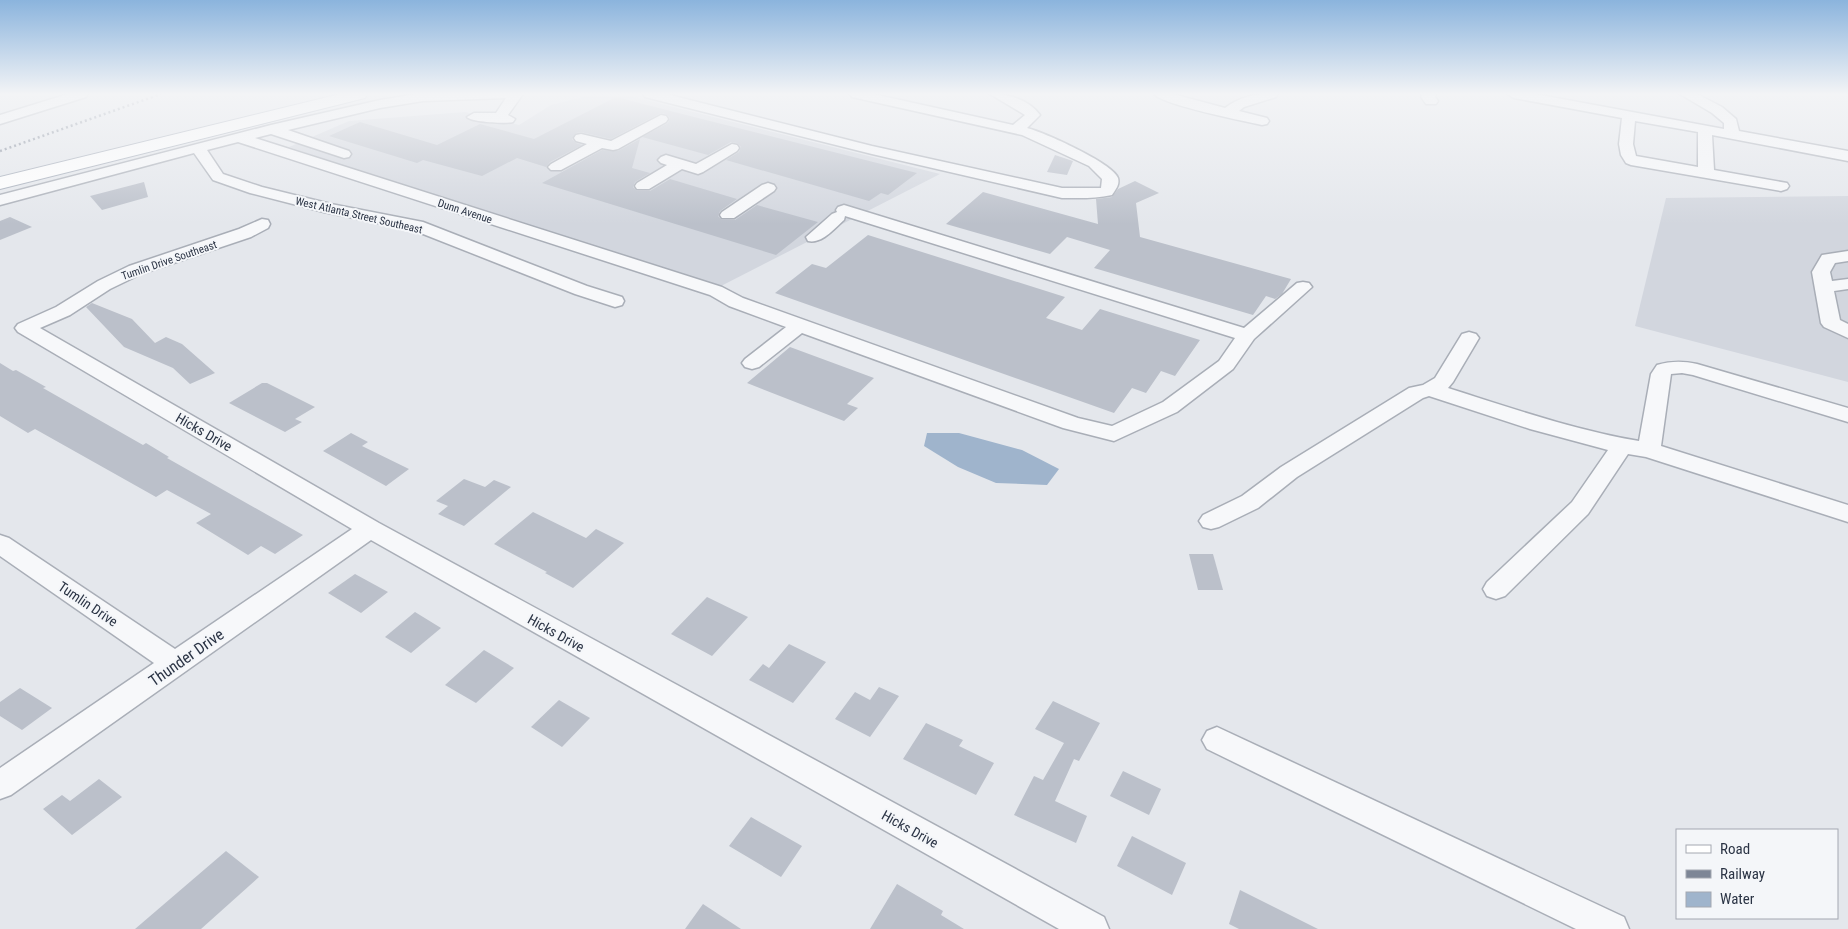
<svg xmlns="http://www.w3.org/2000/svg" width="1848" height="929" viewBox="0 0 1848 929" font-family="'Roboto Condensed',sans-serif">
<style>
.built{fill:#d2d6de}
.water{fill:#9fb4cc}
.building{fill:#bbc0ca}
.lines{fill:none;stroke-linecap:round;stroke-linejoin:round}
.minor-casing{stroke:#a9aeb7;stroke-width:3}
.major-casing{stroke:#a3abb8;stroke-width:2}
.minor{fill:#f7f8fa;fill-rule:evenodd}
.major{fill:#fff;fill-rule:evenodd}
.rail{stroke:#7d8696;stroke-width:2.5;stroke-dasharray:2 3;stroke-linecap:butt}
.labels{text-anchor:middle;stroke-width:4;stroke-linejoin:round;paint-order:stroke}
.far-street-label{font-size:11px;fill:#2b3445;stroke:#f4f6f9}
.street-label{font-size:14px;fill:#2b3445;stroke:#f4f6f9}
.near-street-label{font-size:16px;fill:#2b3445;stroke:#f4f6f9}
</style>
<rect width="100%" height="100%" fill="#e4e7ec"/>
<g class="built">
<polygon points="595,94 622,94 940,174 721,286 442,200 289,147 349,121 465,112 519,125 551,105"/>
<polygon points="1848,196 1848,382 1635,326 1666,198"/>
</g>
<polygon class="water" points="927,433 959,433 1022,450 1059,469 1047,485 996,483 958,467 924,446"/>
<g class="building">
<polygon points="616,97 690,116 917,173 888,195 881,193 869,201 726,160 739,152 741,147 737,143 731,142 708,155 642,137 668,123 670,118 666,114 661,113 611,139 581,132 576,133 572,139 576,143 582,145 550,162 546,167 517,158 482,176 423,160 417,163 329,136 360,122 437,145 480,124 534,139"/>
<polygon points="640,139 632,168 650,173 635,182 633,187 637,191 650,191 670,179 737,199 720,211 718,216 722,220 735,220 757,205 818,222 776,255 542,183 602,150 618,151"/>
<polygon points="1055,155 1073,161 1067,175 1047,172"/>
<polygon points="1135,181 1159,193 1136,203 1140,237 1291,279 1282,294 1275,299 1266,296 1253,315 1094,268 1110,250 1067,237 1050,254 946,224 983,192 1098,224 1096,199 1112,197 1118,189"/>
<polygon points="144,182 148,197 102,210 90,196"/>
<polygon points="10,217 32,227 0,240 0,221"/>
<polygon points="868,235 1065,297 1046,318 1082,330 1100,309 1200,340 1175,376 1161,371 1146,393 1132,388 1114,413 775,293 812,264 826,268"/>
<polygon points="92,303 132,319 155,343 166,337 182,344 215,373 190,384 173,368 124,347 86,307"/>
<polygon points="790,347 874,378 847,404 858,408 844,421 747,383"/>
<polygon points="0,363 13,371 16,370 46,387 43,388 143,445 146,443 169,457 167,458 303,535 275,554 261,546 248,555 196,523 211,514 167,490 156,497 35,429 28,433 0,416"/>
<polygon points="262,383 267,383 315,407 295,419 302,422 285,432 229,403"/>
<polygon points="351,433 368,442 362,446 409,469 386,486 323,451"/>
<polygon points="464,479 485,487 494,480 511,487 464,526 438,514 448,506 436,501"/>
<polygon points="533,512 586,538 596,529 624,543 573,588 545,573 547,572 494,544"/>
<polygon points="1189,554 1213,554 1223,590 1198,590"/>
<polygon points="355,574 388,592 361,613 328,593"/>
<polygon points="707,597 748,617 712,656 671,634"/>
<polygon points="415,612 441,628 411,653 385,637"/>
<polygon points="789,644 826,662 793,703 749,680 763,664 769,668"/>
<polygon points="484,650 514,668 476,703 445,685"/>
<polygon points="879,687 899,696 870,737 835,719 855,692 870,700"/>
<polygon points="20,688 52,708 22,730 0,716 0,702"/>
<polygon points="559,700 590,718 562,747 531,727"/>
<polygon points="1053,701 1100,723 1079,761 1074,759 1055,801 1087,816 1076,843 1014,815 1034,776 1043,780 1064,743 1035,729"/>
<polygon points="926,723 963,740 959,746 994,763 976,795 903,759"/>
<polygon points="1123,771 1161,789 1149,815 1110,796"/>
<polygon points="99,779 122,797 72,835 43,809 62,795 70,801"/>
<polygon points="751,817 802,846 781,877 729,846"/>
<polygon points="1132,836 1186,863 1172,895 1117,866"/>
<polygon points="226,851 259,877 201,929 135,929"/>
<polygon points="897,884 943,911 941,915 964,929 870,929"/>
<polygon points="1240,890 1318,929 1239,929 1229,924"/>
<polygon points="703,904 741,929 685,929"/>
</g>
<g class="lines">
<g class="minor-casing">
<g id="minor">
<polygon points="68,94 88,94 86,97 0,124 0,115"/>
<path d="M417,94H523L508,115L515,119L513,122C506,124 471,122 467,117L474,113H496L506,98L423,101L380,108L288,130L349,151L351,154L349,157L344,158L271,134L255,138L722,287L743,298L1078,418L1112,426L1163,402L1219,361L1235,338L845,216L844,220C834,229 822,244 808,241L806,237L832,214L837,212L836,210L838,207L844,205L1244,328L1297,283L1303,282L1309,283L1312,287L1254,339L1233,369L1177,412L1114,441L1063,428L802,333L759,367L752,369L745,367L742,363L745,359L786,327L729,306L710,295L238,142L207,150L223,174L262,187L331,204L423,222L587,286L622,297L624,301L622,305L615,307L575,294L413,230L324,212L250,193L213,180L194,153L0,205V195L271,125L380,100Z"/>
<path d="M643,94H666L872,146L1062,188H1101L1102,179L1089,166L1022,135L852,97L850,94H873L1013,125L1025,115L990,94C1008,93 1029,100 1040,115L1027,128C1043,132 1113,163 1118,178C1120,185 1115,190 1112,195C1095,199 1079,198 1062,198L872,154L645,97Z"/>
<path d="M1154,94H1173L1225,108C1241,96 1259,93 1278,94L1276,97L1244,107L1239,111L1267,118L1269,121L1267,124L1262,125C1244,121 1163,105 1154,94Z"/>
<polygon points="1422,94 1436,94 1435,97 1438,101 1436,104 1426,104 1421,97"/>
<path d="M1507,94H1535L1724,129V123L1712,113L1680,94H1697L1722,107L1736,119L1739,131L1848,151V161L1712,135L1714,170L1787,183L1789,186L1787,189L1781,191L1631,165L1626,163L1621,155L1619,144L1622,118L1514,98ZM1635,121L1698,132V167L1636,156L1633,144Z"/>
<polygon points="661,115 666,116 668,119 666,122 618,149 613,150 602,148 561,170 551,170 548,167 551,164 587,144 576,141 574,138 576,135 581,134 611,141"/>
<polygon points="732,144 737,145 739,148 737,151 703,172 698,174 682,169 649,189 637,189 635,186 637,183 667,165 661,163 658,160 661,157 666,155 696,164"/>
<polygon points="768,183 774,185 776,188 774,191 734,218 722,218 720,215 722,212 762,185"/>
<polygon points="262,219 268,220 270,224 268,228 251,237 141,274 110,289 70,315 40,328 379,523 1104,917 1109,929 1059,929 371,540 11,795 0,799 0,768 154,663 0,556 0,535 9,538 175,649 352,529 18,332 15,328 18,324 56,307 98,281 129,266 239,229"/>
<polygon points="1848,251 1848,261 1835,263 1830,272 1832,281 1848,279 1848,289 1834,291 1840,320 1848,324 1848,338 1824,327 1821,323 1812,272 1822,255"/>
<path d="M1469,332L1476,334L1479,338L1453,382L1448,388C1511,408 1574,430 1639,441L1651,374L1657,365C1671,361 1683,361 1697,364L1848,408V422L1693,375L1682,373L1671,374L1661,446L1848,505V522L1646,457L1628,454L1588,514L1505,596L1496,599L1487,596L1483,589L1487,582L1572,502L1608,450L1530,429L1429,396L1423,398L1297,477L1258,508L1219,527L1211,529L1203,527L1199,521L1203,515L1242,496L1281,467L1409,388L1423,385L1435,378L1462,334Z"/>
<polygon points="1217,727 1624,917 1629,929 1576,929 1207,749 1202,740 1207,731"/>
</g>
</g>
<g class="major-casing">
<polygon id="major" points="340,94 367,94 365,98 0,189 0,177"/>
</g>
<use href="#minor" class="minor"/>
<use href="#major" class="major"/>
<polyline class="rail" points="0,151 161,94"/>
</g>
<linearGradient id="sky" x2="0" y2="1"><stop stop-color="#8bb4dd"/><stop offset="0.42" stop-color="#f3f4f6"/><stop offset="1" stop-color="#f3f4f6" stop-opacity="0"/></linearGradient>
<rect width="1848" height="224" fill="url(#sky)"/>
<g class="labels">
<g class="far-street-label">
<text transform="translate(465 211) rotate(18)" y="4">Dunn Avenue</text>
<text transform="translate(359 215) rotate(13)" y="4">West Atlanta Street Southeast</text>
<text transform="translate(169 260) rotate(-19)" y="4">Tumlin Drive Southeast</text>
</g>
<g class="street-label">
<text transform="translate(204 432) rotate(30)" y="5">Hicks Drive</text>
<text transform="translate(88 604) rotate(34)" y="5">Tumlin Drive</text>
<text transform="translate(556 633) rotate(29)" y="5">Hicks Drive</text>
<text transform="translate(910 829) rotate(29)" y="5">Hicks Drive</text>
</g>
<g class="near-street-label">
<text transform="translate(186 657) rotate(-35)" y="6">Thunder Drive</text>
</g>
</g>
<rect x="1676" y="829" width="162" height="90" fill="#f4f6f9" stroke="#a4a8b1"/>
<rect x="1686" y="845" width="25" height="8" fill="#ffffff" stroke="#a4a8b1"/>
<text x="1720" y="854" font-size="15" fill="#2b3445">Road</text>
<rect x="1686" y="870" width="25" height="8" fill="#7d8696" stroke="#a4a8b1"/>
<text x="1720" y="879" font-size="15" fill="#2b3445">Railway</text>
<rect x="1686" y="892" width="25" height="15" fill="#9fb4cc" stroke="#a4a8b1"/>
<text x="1720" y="904" font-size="15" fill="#2b3445">Water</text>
</svg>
